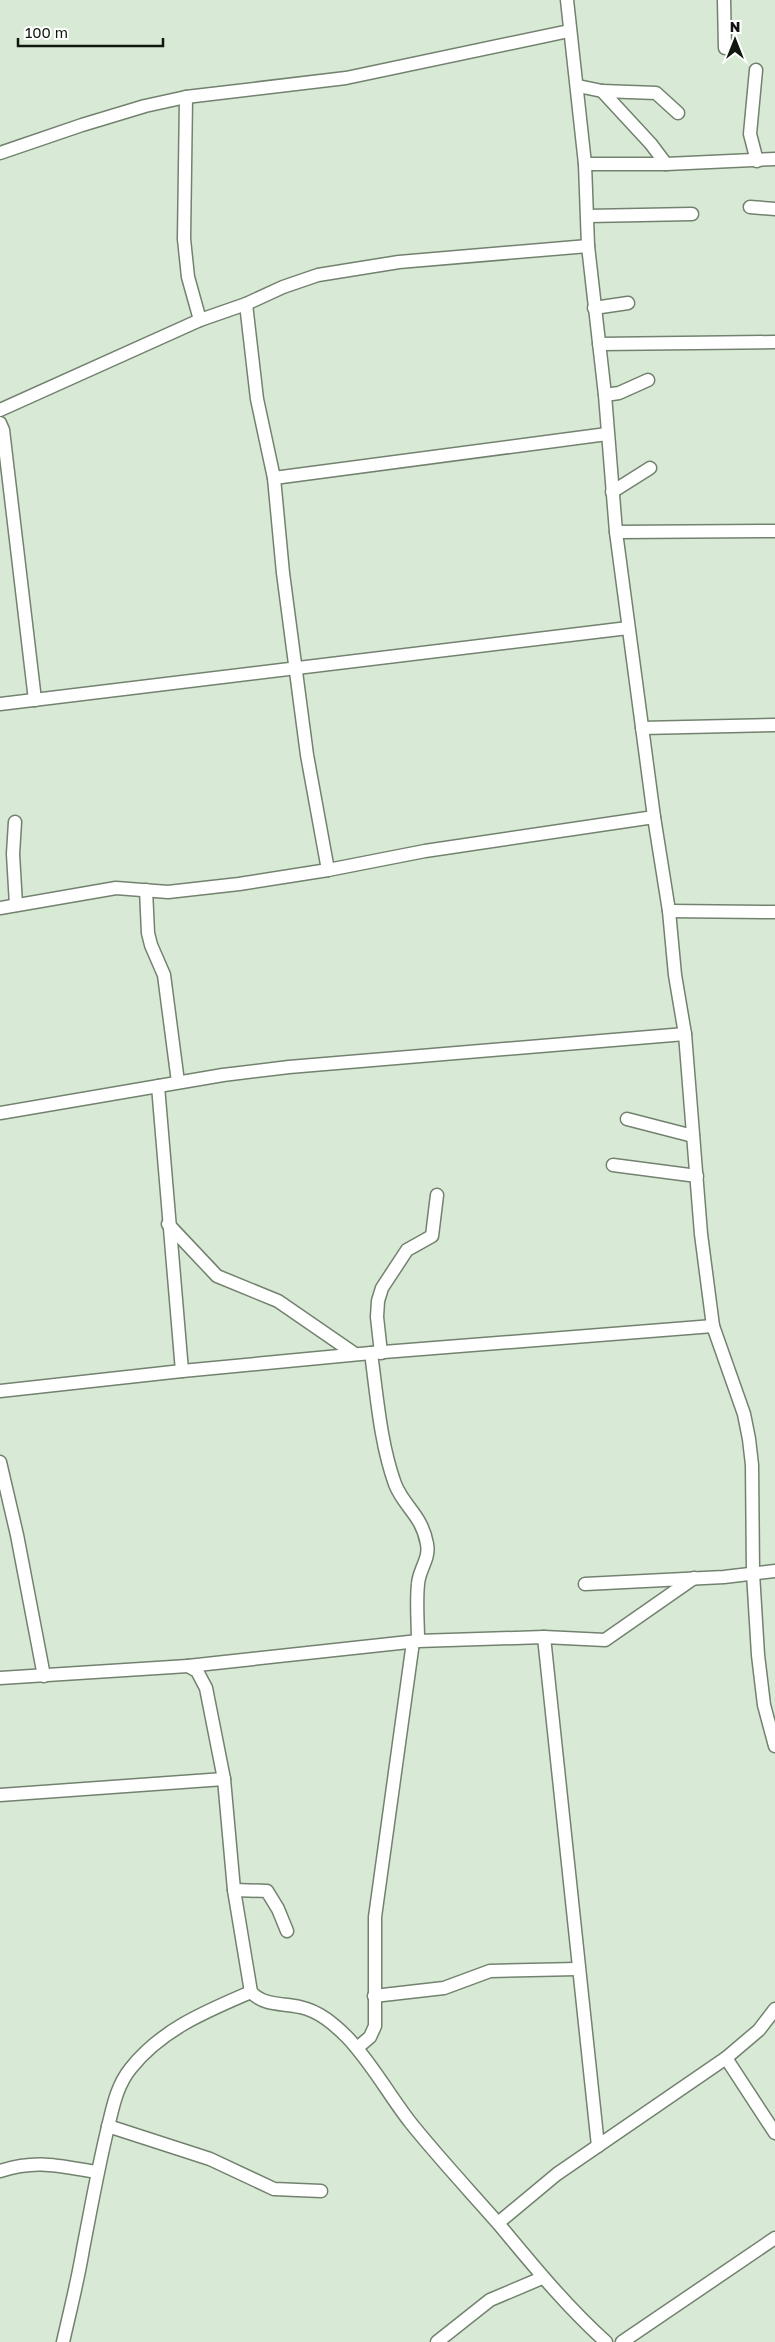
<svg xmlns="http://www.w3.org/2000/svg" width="775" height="2342" viewBox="0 0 775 2342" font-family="'Golos Text',sans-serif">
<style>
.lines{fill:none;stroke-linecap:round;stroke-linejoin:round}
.minor-casing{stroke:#72826f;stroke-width:15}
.minor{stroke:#fff;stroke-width:12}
</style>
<rect width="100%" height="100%" fill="#d8ead5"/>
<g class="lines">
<g class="minor-casing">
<g id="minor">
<polyline points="567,0 585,164 588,246 605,395 616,532 654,817 669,911 675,975 685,1034 701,1234 713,1326 744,1414 749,1439 752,1465 753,1573 758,1655 764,1705 775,1746"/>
<polyline points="724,0 725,48"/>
<polyline points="756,70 750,134 757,161"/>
<polyline points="578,86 602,91 651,144 666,164"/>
<polyline points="602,91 656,93 678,113"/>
<polyline points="186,97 184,239 188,277 200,320"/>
<polyline points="0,153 82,125 145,106 186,97 346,78 569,31"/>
<polyline points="585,164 666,164 775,159"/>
<polyline points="750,207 775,209"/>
<polyline points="588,216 692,214"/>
<polyline points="594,308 628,303"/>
<polyline points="599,344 775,342"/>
<polyline points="605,395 619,393 648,380"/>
<polyline points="0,410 200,320 246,304"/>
<polyline points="0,423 3,430 35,700"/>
<polyline points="274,478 607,434"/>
<polyline points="612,492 650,468"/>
<polyline points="616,532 775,531"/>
<polyline points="0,704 628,628"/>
<polyline points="642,728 775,725"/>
<polyline points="15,822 13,854 16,905"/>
<polyline points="328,870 307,755 283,573 274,478 257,399 246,304 283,287 318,275 399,262 588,246"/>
<polyline points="146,890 148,933 151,945 164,975 178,1082"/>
<polyline points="0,908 116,888 168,892 239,884 328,870 425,851 654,817"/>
<polyline points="669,911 775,912"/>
<polyline points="158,1086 182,1371"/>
<polyline points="0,1113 223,1075 289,1067 685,1034"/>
<polyline points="627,1119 693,1136"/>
<polyline points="613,1165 697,1176"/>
<polyline points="168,1224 217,1276 278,1301 355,1354"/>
<path d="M371,1353C377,1396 380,1442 395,1484C404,1507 422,1515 427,1544C430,1559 419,1569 418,1584C416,1603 418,1622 418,1641"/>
<polyline points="381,1353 377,1317 378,1301 382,1288 407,1250 432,1236 437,1195"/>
<polyline points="0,1391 182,1371 371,1353 713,1326"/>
<polyline points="0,1462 17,1535 44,1676"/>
<polyline points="585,1584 724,1577 775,1571"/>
<polyline points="544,1637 598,2146"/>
<polyline points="188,1666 418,1641 544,1637 605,1640 694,1578"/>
<path d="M0,1678L188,1666L197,1671L206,1688L224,1779L234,1890L251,1992C264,2006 282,2003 300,2007C319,2011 334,2024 347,2037C371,2062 389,2095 410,2122C438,2157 468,2189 497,2222C532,2264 565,2305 606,2342"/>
<polyline points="0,1795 224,1779"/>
<polyline points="234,1890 267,1891 278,1909 287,1931"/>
<polyline points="374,1996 444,1988 490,1971 577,1969"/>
<polyline points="357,2048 370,2037 375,2026 375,1917 413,1642"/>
<polyline points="726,2058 775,2133"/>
<polyline points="108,2126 210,2159 274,2189 321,2191"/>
<path d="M0,2171C37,2159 59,2166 96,2172"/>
<polyline points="498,2223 557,2174 726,2058 759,2030 775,2009"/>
<path d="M63,2342C70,2311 78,2280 83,2249C91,2208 98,2168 108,2127C113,2106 117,2085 131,2068C162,2029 207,2011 251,1992"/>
<polyline points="437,2342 490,2300 542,2278"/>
<polyline points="622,2342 775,2238"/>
</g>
</g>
<use href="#minor" class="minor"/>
</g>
<g transform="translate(735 40)" stroke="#ffffff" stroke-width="4" paint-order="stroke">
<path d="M0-4L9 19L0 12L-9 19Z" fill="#111710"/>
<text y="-8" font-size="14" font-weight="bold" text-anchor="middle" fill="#111710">N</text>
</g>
<path d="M18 38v8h145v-8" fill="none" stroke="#111710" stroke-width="2.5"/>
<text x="25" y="38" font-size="15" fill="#111710" stroke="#ffffff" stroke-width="4" paint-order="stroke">100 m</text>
</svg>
